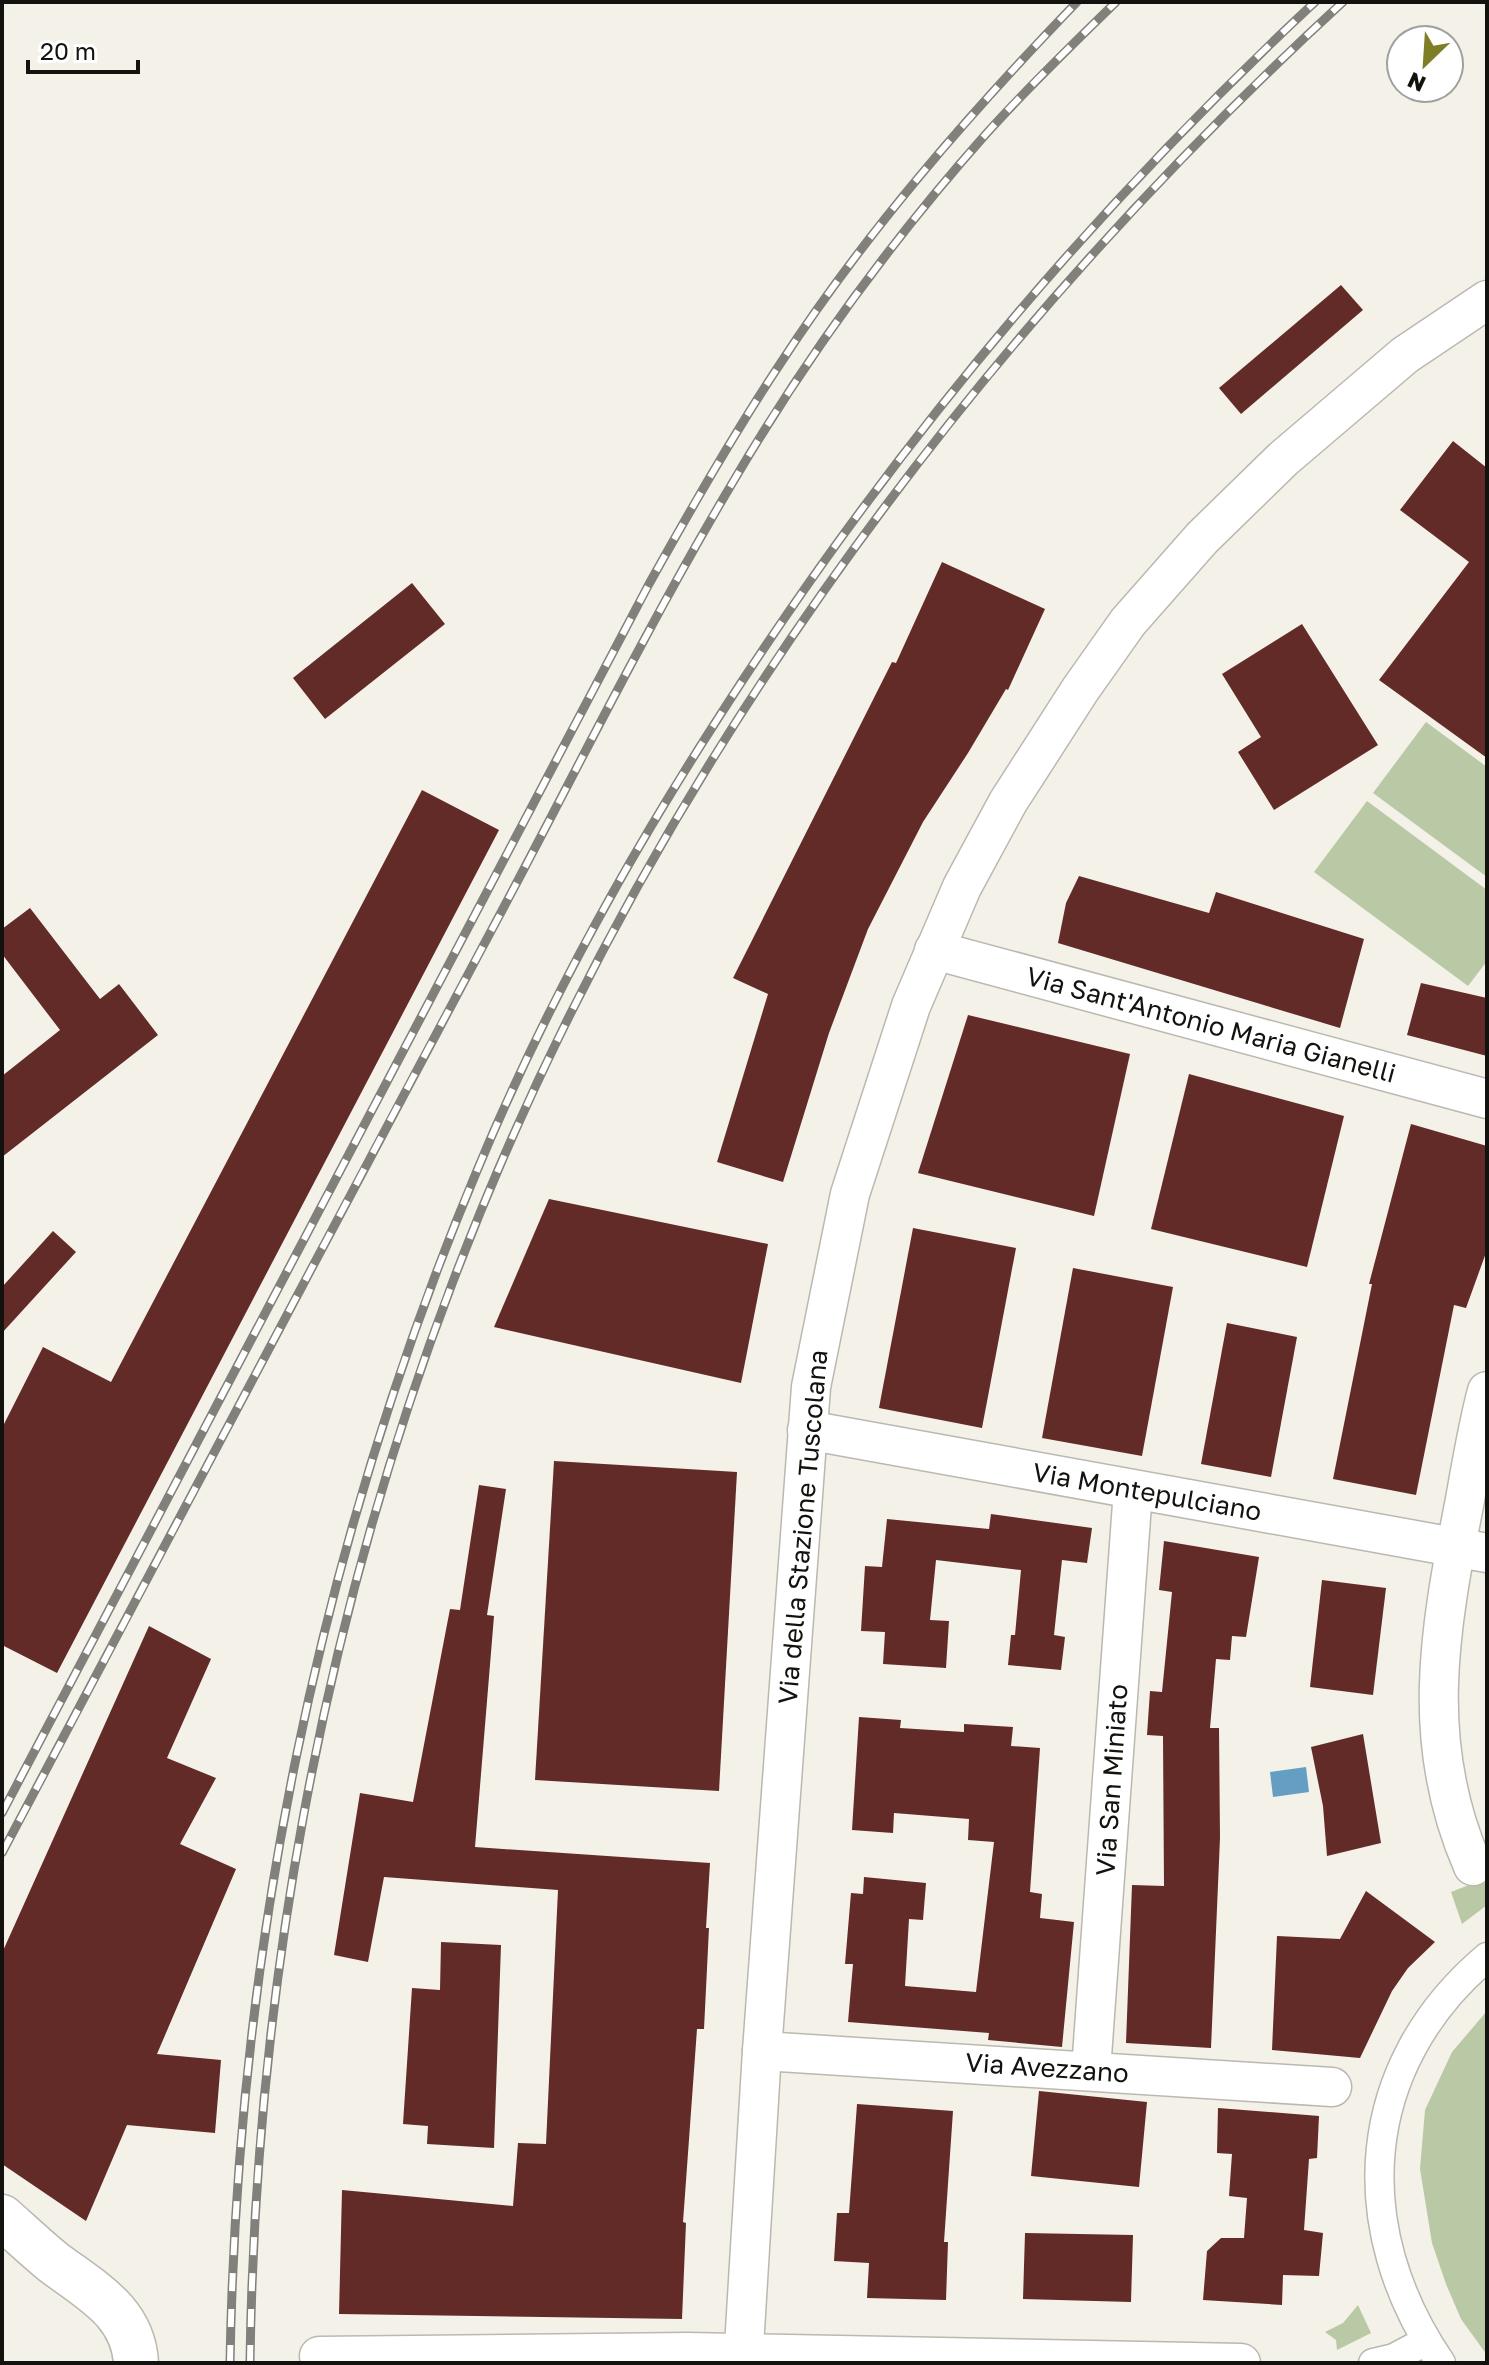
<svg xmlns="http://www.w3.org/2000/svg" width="1489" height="2365" viewBox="0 0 1489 2365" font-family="'Golos Text',sans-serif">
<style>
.green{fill:#b9c8a5}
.water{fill:#649fc3}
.building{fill:#622b27}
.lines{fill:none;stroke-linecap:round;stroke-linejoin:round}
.pedestrian-casing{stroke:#bbb8b0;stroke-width:31}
.minor-casing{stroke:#bbb8b0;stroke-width:41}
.tertiary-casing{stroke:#bbb8b0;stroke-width:47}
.pedestrian{stroke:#fff;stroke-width:28}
.minor{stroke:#fff;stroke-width:38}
.tertiary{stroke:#fff;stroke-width:44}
.rail-casing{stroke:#82807a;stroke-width:9}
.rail{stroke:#fff;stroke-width:6;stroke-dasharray:18;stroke-linecap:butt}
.labels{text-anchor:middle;stroke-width:8;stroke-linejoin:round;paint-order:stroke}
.street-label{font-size:26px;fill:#13120f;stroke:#fff}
</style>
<rect width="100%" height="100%" fill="#f4f1e8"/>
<g class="green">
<polygon points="1426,722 1487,767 1487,877 1373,793"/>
<polygon points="1367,801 1487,890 1487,961 1468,986 1314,872"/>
<polygon points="1487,1878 1487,1905 1462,1924 1451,1892"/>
<polygon points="1487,2011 1487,2355 1461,2319 1446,2284 1432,2243 1420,2169 1425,2110 1452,2052"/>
<polygon points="1358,2305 1371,2333 1337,2350 1336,2340 1325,2332 1343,2323"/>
</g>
<polygon class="water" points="1306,1767 1309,1792 1273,1797 1270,1772"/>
<g class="building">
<polygon points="1341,285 1363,310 1241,414 1219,388"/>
<polygon points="1453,441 1487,468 1487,758 1379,680 1469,562 1400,510"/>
<polygon points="942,562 1045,609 1008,690 1006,689 968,753 923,822 868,929 829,1033 783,1182 717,1162 768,994 733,978 892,662 896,663"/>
<polygon points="412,583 445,624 325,719 293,678"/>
<polygon points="1302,624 1378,745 1274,810 1238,752 1261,737 1222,674"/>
<polygon points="422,790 499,830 57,1673 2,1645 2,1428 43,1347 111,1382"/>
<polygon points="1079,876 1209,913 1216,892 1364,939 1340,1028 1058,943 1066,903"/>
<polygon points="30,908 100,999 119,984 158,1035 2,1157 2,1076 60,1030 2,954 2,929"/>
<polygon points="1421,983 1487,998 1487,1056 1407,1035"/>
<polygon points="968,1015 1130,1054 1094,1216 918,1173"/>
<polygon points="1189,1074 1344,1116 1307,1267 1151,1229"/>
<polygon points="1411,1124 1487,1146 1487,1250 1466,1308 1454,1305 1416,1495 1333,1479 1372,1284 1369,1284"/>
<polygon points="549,1199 768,1244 741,1383 494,1327"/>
<polygon points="913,1228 1016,1248 982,1428 879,1408"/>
<polygon points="53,1231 76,1252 2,1333 2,1287"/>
<polygon points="1073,1268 1173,1287 1142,1456 1042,1438"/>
<polygon points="1227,1323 1297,1337 1271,1477 1201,1464"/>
<polygon points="554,1461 737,1472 719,1791 535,1780"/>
<polygon points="479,1485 506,1489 487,1615 494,1616 475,1847 710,1863 706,1928 709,1928 704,2029 697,2029 683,2222 686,2223 682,2319 339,2314 342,2190 513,2206 518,2143 546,2144 558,1890 384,1877 368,1962 334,1955 360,1793 413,1802 450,1609 460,1610"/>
<polygon points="991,1514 1092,1528 1087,1563 1062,1560 1054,1635 1065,1637 1061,1670 1008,1665 1011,1635 1015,1635 1021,1570 936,1560 930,1620 949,1621 946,1668 883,1664 885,1632 861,1631 865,1566 882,1567 887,1519 989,1529"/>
<polygon points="1164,1541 1259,1557 1246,1637 1232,1636 1230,1660 1216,1659 1210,1728 1219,1728 1220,1838 1211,2048 1126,2043 1132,1885 1164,1886 1163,1736 1147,1735 1150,1691 1162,1692 1172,1592 1159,1590"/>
<polygon points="1322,1580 1386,1588 1373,1695 1310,1687"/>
<polygon points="149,1626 211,1659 167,1758 216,1778 180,1844 236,1869 157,2054 221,2060 215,2133 127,2125 86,2221 2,2164 2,1953"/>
<polygon points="859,1717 901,1720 900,1728 964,1732 964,1724 1013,1727 1011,1746 1040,1748 1030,1892 1042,1894 1040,1918 1074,1922 1062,2047 988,2040 989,2033 848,2022 853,1964 845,1964 851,1893 863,1894 864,1877 926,1883 923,1920 909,1919 905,1986 976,1992 994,1842 968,1840 969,1819 894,1813 893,1833 852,1830"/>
<polygon points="1363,1734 1381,1843 1327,1856 1323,1806 1311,1747"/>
<polygon points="1366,1891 1435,1942 1408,1968 1392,1991 1360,2058 1272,2050 1277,1936 1340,1939"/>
<polygon points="441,1942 501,1945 494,2148 427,2144 428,2126 403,2124 412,1988 440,1990"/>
<polygon points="1039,2091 1147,2102 1139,2187 1031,2176"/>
<polygon points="857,2104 953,2111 944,2242 948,2242 946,2300 867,2298 869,2263 834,2261 837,2213 849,2213"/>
<polygon points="1218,2108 1319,2116 1317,2158 1309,2159 1304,2230 1323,2233 1319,2276 1283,2275 1282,2305 1203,2300 1207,2251 1221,2238 1244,2238 1247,2198 1229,2196 1232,2154 1217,2153"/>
<polygon points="1025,2233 1133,2235 1131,2302 1023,2299"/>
</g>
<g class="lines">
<g class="pedestrian-casing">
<g id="pedestrian">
<polyline points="1373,2363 1394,2358 1426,2341"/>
<path d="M1441,2363C1348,2227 1358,2066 1487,1957"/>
</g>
</g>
<g class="minor-casing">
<g id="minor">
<polyline points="934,950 1487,1099"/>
<polyline points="807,1430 1487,1553"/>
<path d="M1473,1866C1419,1743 1439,1632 1464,1505C1471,1467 1477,1428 1487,1391"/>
<polyline points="762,2051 1332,2087"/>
<polyline points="1091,2070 1133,1490"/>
<polyline points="319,2356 688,2352 1241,2363"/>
<polyline points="743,2363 762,2051 811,1387 850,1194 911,1006 962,887 1008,802 1080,690 1128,622 1202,538 1283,459 1405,355 1487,300"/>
</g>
</g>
<g class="tertiary-casing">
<path id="tertiary" d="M2,2217C19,2232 36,2248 53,2262C90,2290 133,2311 136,2363"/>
</g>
<use href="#pedestrian" class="pedestrian"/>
<use href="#minor" class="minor"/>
<use href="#tertiary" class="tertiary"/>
<g class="rail-casing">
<g id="rail">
<path d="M2,1813L649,584C691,509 733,435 780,364C865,233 969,114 1077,2"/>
<path d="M2,1853C162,1552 321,1249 482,948C565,794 641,637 730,487C803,362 890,242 986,134C1027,88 1072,45 1116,2"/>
<path d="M230,2363C237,1955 318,1550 476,1173C541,1016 623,866 715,723C884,458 1085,216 1315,2"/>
<path d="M250,2363C255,1996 321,1627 452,1284C637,796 960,353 1343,2"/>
</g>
</g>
<use href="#rail" class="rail"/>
</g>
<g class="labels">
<g class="street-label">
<text transform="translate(1211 1025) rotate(15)" y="9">Via Sant'Antonio Maria Gianelli</text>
<text transform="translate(1147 1492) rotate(10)" y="9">Via Montepulciano</text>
<text transform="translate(803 1527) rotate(-85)" y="9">Via della Stazione Tuscolana</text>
<text transform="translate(1112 1780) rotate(-86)" y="9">Via San Miniato</text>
<text transform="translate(1047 2068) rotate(4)" y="9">Via Avezzano</text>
</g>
</g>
<rect width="1489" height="2365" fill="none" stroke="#13120f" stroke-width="8"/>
<g transform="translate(1425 64) rotate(205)"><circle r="38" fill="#ffffff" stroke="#a1a09f" stroke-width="2"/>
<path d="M0-6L14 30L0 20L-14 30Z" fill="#7e7e26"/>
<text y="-12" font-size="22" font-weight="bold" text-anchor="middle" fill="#13120f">N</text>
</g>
<path d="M28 60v12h110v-12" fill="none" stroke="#13120f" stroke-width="4"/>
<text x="40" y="60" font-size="24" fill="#13120f" stroke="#ffffff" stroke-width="6" paint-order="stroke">20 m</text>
</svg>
